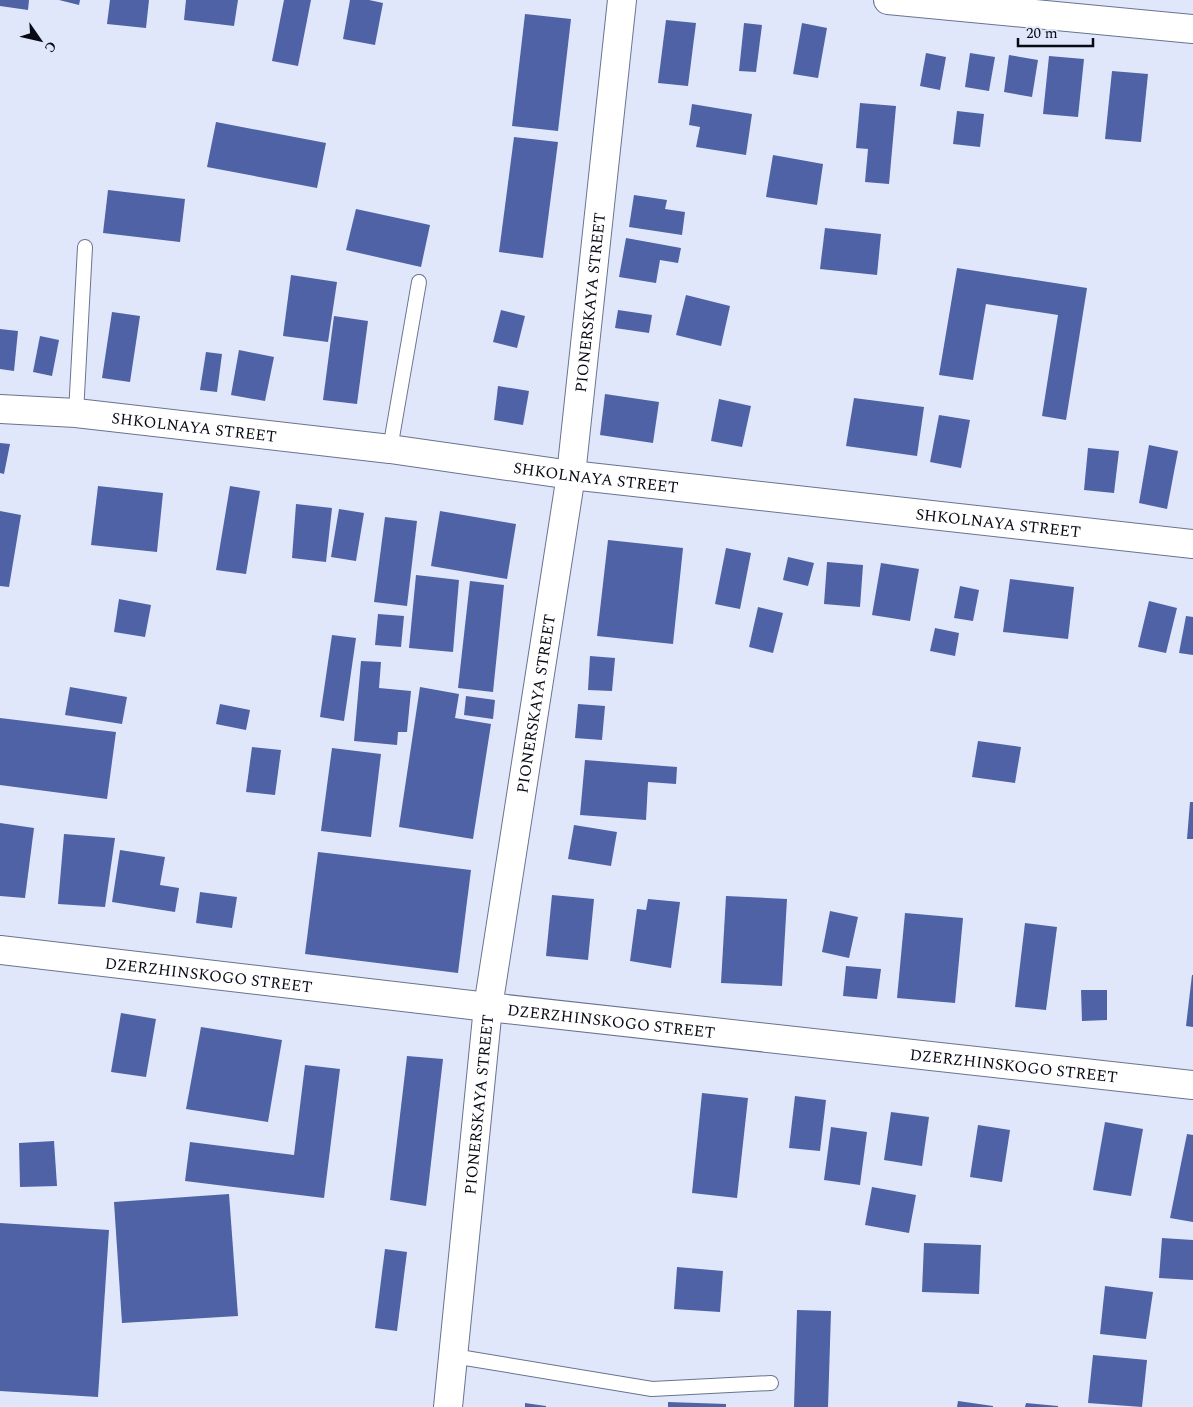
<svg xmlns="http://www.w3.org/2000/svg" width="1193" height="1407" viewBox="0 0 1193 1407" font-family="Spectral,serif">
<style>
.building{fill:#4e62a5}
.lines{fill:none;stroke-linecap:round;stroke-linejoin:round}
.service-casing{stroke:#69738f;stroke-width:16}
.minor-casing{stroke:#69738f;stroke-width:30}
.tertiary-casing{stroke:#69738f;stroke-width:30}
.service{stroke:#fff;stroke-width:14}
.minor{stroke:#fff;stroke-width:28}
.tertiary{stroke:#fff;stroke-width:28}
.labels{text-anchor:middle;stroke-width:4.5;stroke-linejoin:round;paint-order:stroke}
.street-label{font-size:16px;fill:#080b15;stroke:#e0e7fa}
</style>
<rect width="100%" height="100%" fill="#e0e7fa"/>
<g class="building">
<polygon points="0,0 29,0 28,10 0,6"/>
<polygon points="59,0 80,0 79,5"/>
<polygon points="110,0 149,0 146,28 107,24"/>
<polygon points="186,0 238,0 234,26 184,20"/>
<polygon points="284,0 311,0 298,66 272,61"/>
<polygon points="350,0 369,0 383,3 375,45 343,39"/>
<polygon points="525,14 571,19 558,131 512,126"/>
<polygon points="666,20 696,23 688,86 658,83"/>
<polygon points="744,23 762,25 756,72 739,71"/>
<polygon points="802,23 827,28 818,78 793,74"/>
<polygon points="926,53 946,57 940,90 920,86"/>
<polygon points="970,53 995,57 989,91 965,87"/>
<polygon points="1009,55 1038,60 1032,97 1004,92"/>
<polygon points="1049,56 1084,59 1078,117 1043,114"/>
<polygon points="1112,71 1148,74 1141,142 1105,139"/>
<polygon points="860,103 896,106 889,184 865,182 868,149 856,148"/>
<polygon points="692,104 752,114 746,155 696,147 700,127 689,125"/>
<polygon points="957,111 984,114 980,147 953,144"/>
<polygon points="216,122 326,143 317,188 207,167"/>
<polygon points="514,137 558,142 543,258 499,252"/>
<polygon points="773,155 823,164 817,205 766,197"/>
<polygon points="108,190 185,199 180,242 103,233"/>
<polygon points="634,195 667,200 665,209 685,212 682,235 629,227"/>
<polygon points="356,209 430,225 421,267 346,250"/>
<polygon points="825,228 881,234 877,275 820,269"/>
<polygon points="626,238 681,248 678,263 660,260 656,283 619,277"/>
<polygon points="957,268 1087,288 1066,420 1042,416 1058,315 986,304 973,380 939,375"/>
<polygon points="291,275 337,282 328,342 283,336"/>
<polygon points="686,295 730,306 721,346 676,335"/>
<polygon points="501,310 525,316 517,348 493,342"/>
<polygon points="618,310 652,315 649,333 615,328"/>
<polygon points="112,312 140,316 130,382 102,378"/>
<polygon points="334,316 368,321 357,404 323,400"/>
<polygon points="0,329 18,331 14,371 0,369"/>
<polygon points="40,336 59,340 52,376 33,372"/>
<polygon points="239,350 274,357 265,401 231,395"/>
<polygon points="206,352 222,354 217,392 200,390"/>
<polygon points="498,386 529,391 523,425 494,420"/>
<polygon points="605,394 659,402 653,443 600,435"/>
<polygon points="854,398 924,407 917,456 846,446"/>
<polygon points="719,399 751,406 742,447 711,441"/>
<polygon points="939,415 970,420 961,468 930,462"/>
<polygon points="0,443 10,444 4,474 0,473"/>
<polygon points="1149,445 1178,451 1167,509 1139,503"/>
<polygon points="1088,448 1119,451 1114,493 1084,490"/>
<polygon points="98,486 163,493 157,552 91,545"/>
<polygon points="230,486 260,491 246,574 216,570"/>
<polygon points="296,504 332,508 326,562 292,558"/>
<polygon points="339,509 364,513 356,561 331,557"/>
<polygon points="0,511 21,515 9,587 0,586"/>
<polygon points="440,511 516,524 507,579 431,566"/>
<polygon points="385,517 417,521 407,606 374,602"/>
<polygon points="608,540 683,548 673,644 597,636"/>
<polygon points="726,548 751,553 740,609 715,604"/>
<polygon points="788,557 814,563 808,586 783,580"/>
<polygon points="827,562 863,565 860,607 824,604"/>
<polygon points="881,563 919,569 910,621 872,615"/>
<polygon points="416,575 459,580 453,652 409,648"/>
<polygon points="1010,579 1074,587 1068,639 1003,632"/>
<polygon points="470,581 504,585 493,692 458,688"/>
<polygon points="960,586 979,590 973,621 954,618"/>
<polygon points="119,599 151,605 145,637 114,632"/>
<polygon points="1149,601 1177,608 1166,653 1138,647"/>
<polygon points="758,607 783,613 773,653 749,647"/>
<polygon points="378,614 404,616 401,647 375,645"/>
<polygon points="1186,616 1193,617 1193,655 1179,653"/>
<polygon points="935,628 959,633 955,656 930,651"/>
<polygon points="332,635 356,638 344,721 320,717"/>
<polygon points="590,656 615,658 612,691 588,690"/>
<polygon points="361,661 381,662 379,688 411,691 407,732 398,732 397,745 354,741"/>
<polygon points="70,687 127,697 122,724 65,715"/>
<polygon points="420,687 459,694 455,718 491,724 473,839 399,827"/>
<polygon points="466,696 495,700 493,719 464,715"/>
<polygon points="220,704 250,710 246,730 216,724"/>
<polygon points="578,704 605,706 602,740 575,738"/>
<polygon points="0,718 116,732 107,799 0,785"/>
<polygon points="978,741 1021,747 1015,783 972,777"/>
<polygon points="252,747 281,750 275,795 246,792"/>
<polygon points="332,748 381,754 371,837 321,831"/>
<polygon points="585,760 677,767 676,784 648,782 646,820 580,815"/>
<polygon points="1190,802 1193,802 1193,839 1187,839"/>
<polygon points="0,823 34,828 25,898 0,896"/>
<polygon points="574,825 617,832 611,866 568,859"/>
<polygon points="64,834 115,838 105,907 58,904"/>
<polygon points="120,850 165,857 160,885 179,888 175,912 112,902"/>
<polygon points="318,852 471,870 458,973 305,954"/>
<polygon points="200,892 237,897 232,928 196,923"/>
<polygon points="552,895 594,899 588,960 546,956"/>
<polygon points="726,896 787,899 782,986 721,983"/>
<polygon points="648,899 680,902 671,968 630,961 637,909 646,910"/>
<polygon points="830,911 858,917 849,958 822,952"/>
<polygon points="905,913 963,918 955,1003 897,998"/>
<polygon points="1025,923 1057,927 1046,1010 1015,1007"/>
<polygon points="846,966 881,969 877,999 843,996"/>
<polygon points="1192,975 1193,975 1193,1027 1186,1026"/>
<polygon points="1081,990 1107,990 1107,1020 1082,1021"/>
<polygon points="121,1013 156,1019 146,1077 111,1072"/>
<polygon points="201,1027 282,1040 268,1122 186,1109"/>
<polygon points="407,1056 443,1059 426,1206 390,1200"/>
<polygon points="305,1065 340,1069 324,1198 185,1181 190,1142 294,1155"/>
<polygon points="702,1093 748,1098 737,1198 692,1193"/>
<polygon points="795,1096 826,1100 820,1151 789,1148"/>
<polygon points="891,1112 929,1117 922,1166 884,1160"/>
<polygon points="1105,1122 1143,1129 1131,1196 1093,1190"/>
<polygon points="978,1125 1010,1130 1002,1182 970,1177"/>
<polygon points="831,1127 867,1132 860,1185 824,1180"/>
<polygon points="1187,1134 1193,1135 1193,1222 1170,1218"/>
<polygon points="54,1141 57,1186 20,1187 19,1143"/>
<polygon points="872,1187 916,1195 909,1233 865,1225"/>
<polygon points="229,1194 238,1316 122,1323 114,1202"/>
<polygon points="0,1223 109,1230 98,1397 0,1391"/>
<polygon points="1162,1238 1193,1240 1193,1280 1159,1278"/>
<polygon points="924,1243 981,1245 979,1294 922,1292"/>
<polygon points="385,1249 407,1252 397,1331 375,1328"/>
<polygon points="677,1267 723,1271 720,1312 674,1309"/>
<polygon points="1105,1286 1153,1292 1146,1339 1100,1334"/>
<polygon points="797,1310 831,1311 828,1407 794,1407"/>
<polygon points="1093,1355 1147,1360 1142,1407 1088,1403"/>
<polygon points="958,1401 993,1406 993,1407 957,1407"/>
<polygon points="668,1402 726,1404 726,1407 668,1407"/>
<polygon points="525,1403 546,1406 546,1407 525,1407"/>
<polygon points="1026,1403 1058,1406 1058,1407 1025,1407"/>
</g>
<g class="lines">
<g class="service-casing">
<g id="service">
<polyline points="76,413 85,247"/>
<polyline points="390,449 419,282"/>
<polyline points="453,1356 652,1389 771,1383"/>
</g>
</g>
<g class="minor-casing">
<g id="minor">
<polyline points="888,0 1193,29"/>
<path id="s1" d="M0,950L488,1007"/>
</g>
</g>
<g class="tertiary-casing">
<g id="tertiary">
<path id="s2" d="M0,409L76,413L390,449L571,475L1193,544"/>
<path id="s3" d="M488,1007L1193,1085"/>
<path id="s4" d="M448,1407L488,1007L571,475L622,0"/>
</g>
</g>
<use href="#service" class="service"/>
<use href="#minor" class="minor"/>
<use href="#tertiary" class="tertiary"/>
</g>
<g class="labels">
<g class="street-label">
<text dy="6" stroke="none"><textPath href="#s4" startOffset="1114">PIONERSKAYA STREET</textPath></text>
<text dy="6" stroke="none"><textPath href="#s2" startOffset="195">SHKOLNAYA STREET</textPath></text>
<text dy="6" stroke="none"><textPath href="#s2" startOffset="600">SHKOLNAYA STREET</textPath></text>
<text dy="6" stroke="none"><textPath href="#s2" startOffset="1005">SHKOLNAYA STREET</textPath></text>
<text dy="6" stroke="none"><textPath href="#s4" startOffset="709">PIONERSKAYA STREET</textPath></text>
<text dy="6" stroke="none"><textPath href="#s1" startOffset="210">DZERZHINSKOGO STREET</textPath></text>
<text dy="6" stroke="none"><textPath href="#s3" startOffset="124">DZERZHINSKOGO STREET</textPath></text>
<text dy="6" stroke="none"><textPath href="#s3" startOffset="529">DZERZHINSKOGO STREET</textPath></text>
<text dy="6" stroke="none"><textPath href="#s4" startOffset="304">PIONERSKAYA STREET</textPath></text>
</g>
</g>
<g transform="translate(40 40) rotate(124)" stroke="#e0e7fa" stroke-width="4" paint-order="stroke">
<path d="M0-4L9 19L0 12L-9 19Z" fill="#080b15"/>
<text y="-8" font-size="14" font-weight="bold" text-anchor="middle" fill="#080b15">С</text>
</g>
<path d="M1018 38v8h75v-8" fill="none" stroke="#080b15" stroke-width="2.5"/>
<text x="1026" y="38" font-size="15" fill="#080b15" stroke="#e0e7fa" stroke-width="4" paint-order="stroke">20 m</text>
</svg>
